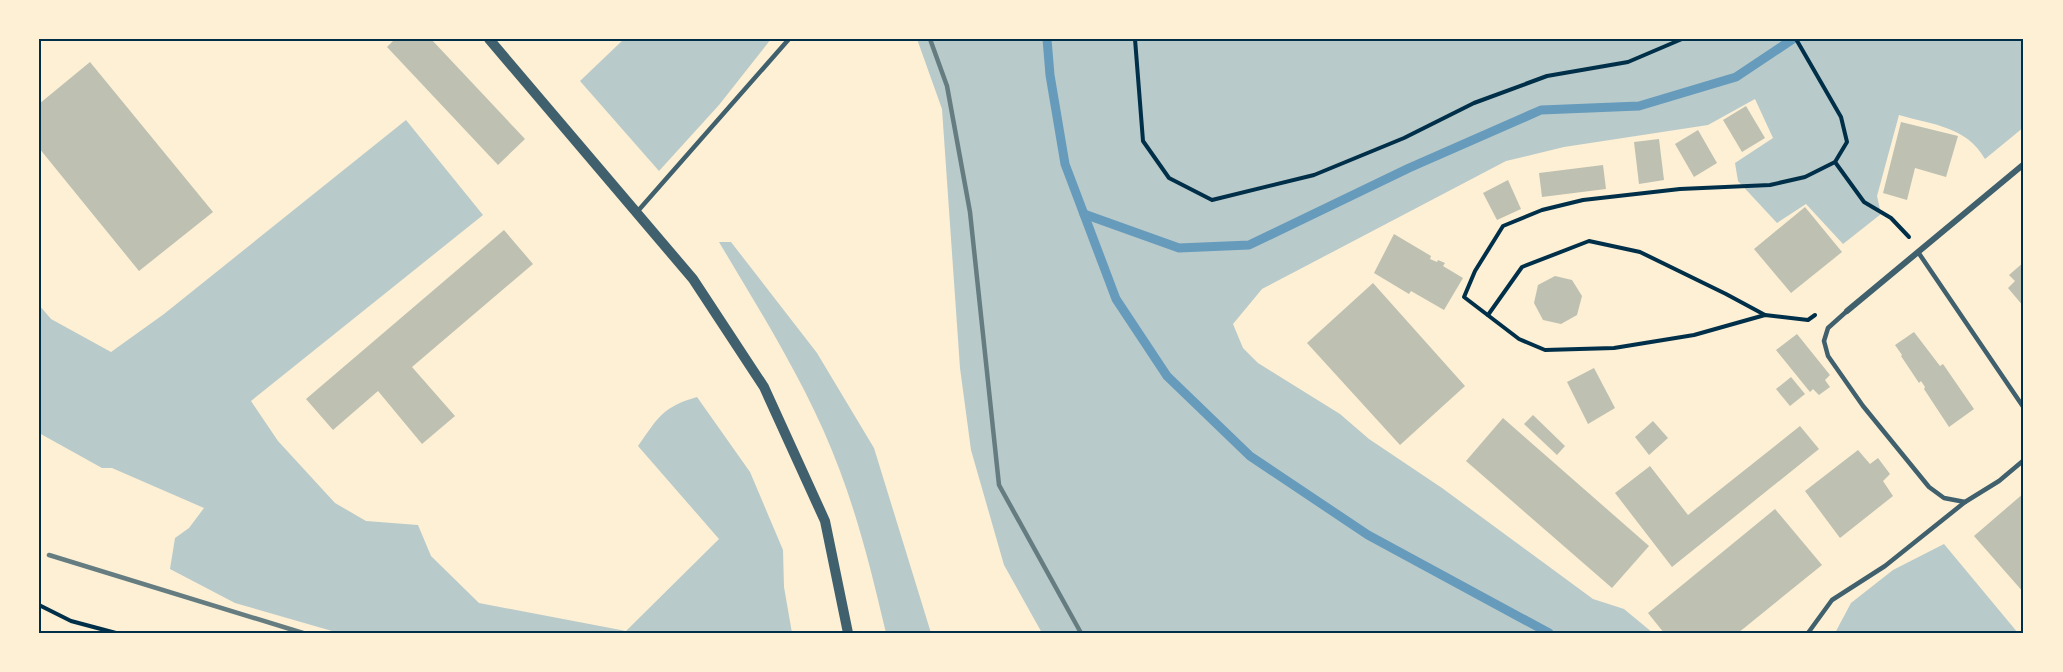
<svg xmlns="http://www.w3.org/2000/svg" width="2063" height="672" viewBox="0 0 2063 672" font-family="Figtree,sans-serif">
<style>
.green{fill:#b9caca}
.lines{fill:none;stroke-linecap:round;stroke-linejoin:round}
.stream{stroke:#669bbc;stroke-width:9}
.building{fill:#bec0b2}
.path{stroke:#003049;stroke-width:4}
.service{stroke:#3f606c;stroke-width:4.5}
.minor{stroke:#3f606c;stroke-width:6}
.tertiary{stroke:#3f606c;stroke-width:10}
.rail{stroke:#657d81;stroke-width:4.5}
.neatline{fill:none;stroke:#003049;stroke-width:2}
</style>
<rect width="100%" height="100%" fill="#fdf0d5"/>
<g class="green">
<polygon points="624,39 771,39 719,105 659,171 580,81"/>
<path d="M917,39H2024V127L1985,159C1966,126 1933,125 1899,115L1877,196L1881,214L1843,244L1806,204L1777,223L1738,181L1735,163L1773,138L1755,99L1708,125L1564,147L1506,161L1262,289L1233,324L1243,348L1258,363L1340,414L1369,439L1442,488L1593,599L1624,609L1653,633H1042L1004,565L971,450L960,368L942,109Z"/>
<path d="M406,120L483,215L251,401L278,441L335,503L366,521L418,525L431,556L479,603L626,631L719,539L638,446C658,418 662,407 697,397L750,472L783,550L784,587L792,633H339L235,603L170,569L175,538L189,528L204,508L112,468H102L39,433V305L51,319L111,352L164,314Z"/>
<path d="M719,242H731L817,353L874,448L931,633H886C873,578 860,524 840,471C810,390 763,316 719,242Z"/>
<polygon points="1944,544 2018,633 1835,633 1851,603 1893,570"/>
</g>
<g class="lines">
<g class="stream">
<polyline points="1047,39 1050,75 1065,164 1116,299 1167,376 1250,456 1368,535 1549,633"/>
<polyline points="1084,214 1179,248 1249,245 1409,168 1541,110 1639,106 1736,77 1793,39"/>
</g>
</g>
<g class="building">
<polygon points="395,39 431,39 525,139 498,165 387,47"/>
<polygon points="90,62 213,212 139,271 39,148 39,104"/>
<polygon points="1746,106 1765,138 1742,152 1723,120"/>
<polygon points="1901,122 1958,136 1946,177 1915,168 1907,200 1883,193"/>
<polygon points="1698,130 1717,163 1694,177 1675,144"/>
<polygon points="1659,139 1664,180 1639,184 1634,142"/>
<polygon points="1603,165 1606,189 1542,197 1539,173"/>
<polygon points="1508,180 1521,209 1497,220 1483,193"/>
<polygon points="1805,207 1842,252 1791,293 1754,249"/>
<polygon points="504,230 533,264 412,367 455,416 422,444 378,391 333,430 306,399"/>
<polygon points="1394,234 1431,256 1430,259 1437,262 1438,260 1445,263 1443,266 1463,278 1444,310 1411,291 1409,294 1374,273"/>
<polygon points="2024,262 2024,307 2008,288 2015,281 2009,275"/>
<polygon points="1555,276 1572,280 1582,296 1577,315 1561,324 1543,320 1534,303 1538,285"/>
<polygon points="1373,283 1465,386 1400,445 1307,343"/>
<polygon points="1914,332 1940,366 1943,364 1974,409 1949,427 1924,389 1925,387 1921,381 1919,383 1901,356 1902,355 1895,345"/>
<polygon points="1797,334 1830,375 1825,380 1830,387 1819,395 1813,389 1810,392 1776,350"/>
<polygon points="1594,368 1615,408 1588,424 1567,382"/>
<polygon points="1791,377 1805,394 1790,406 1776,389"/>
<polygon points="1533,415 1565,446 1557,455 1524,424"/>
<polygon points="1503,418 1649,546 1612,588 1466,461"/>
<polygon points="1653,421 1668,438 1649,455 1635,437"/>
<polygon points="1800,426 1819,449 1672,567 1615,493 1650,466 1688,515"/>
<polygon points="1858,450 1870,464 1878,458 1890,474 1883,481 1893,496 1840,538 1805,491"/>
<polygon points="2024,493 2024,593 1974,536"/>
<polygon points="1775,509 1822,565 1738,633 1664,633 1648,613"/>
</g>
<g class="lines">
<g class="path">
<polyline points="1135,39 1143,141 1169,178 1212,200 1314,175 1404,138 1474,103 1547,76 1628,62 1682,39"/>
<polyline points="1796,39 1841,117 1847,142 1835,162 1805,177 1770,185 1680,189 1583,200 1542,210 1503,226 1475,271 1464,297 1519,339 1545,350 1614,348 1694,335 1765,315 1808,320 1815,315"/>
<polyline points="1835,162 1864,202 1891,218 1909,237"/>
<polyline points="1488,315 1522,267 1589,241 1640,252 1726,294 1765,315"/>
<polyline points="39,605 71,621 116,633"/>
</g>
<g class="service">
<polyline points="637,212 789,39"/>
<polyline points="1918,252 2024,408"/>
<polyline points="1847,311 1828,328 1824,341 1828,356 1863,406 1929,487 1944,498 1965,502"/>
<polyline points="1808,633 1832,600 1885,566 1965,502 1999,481 2024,460"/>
</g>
<polyline class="minor" points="1847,311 2024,164"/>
<polyline class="tertiary" points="489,39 693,279 764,387 825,521 848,633"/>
<g class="rail">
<polyline points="930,39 947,86 970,212 999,485 1081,633"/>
<polyline points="49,555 303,633"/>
</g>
</g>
<rect width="2063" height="672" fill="none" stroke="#fdf0d5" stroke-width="81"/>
<rect x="40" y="40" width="1982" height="592" class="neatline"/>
</svg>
